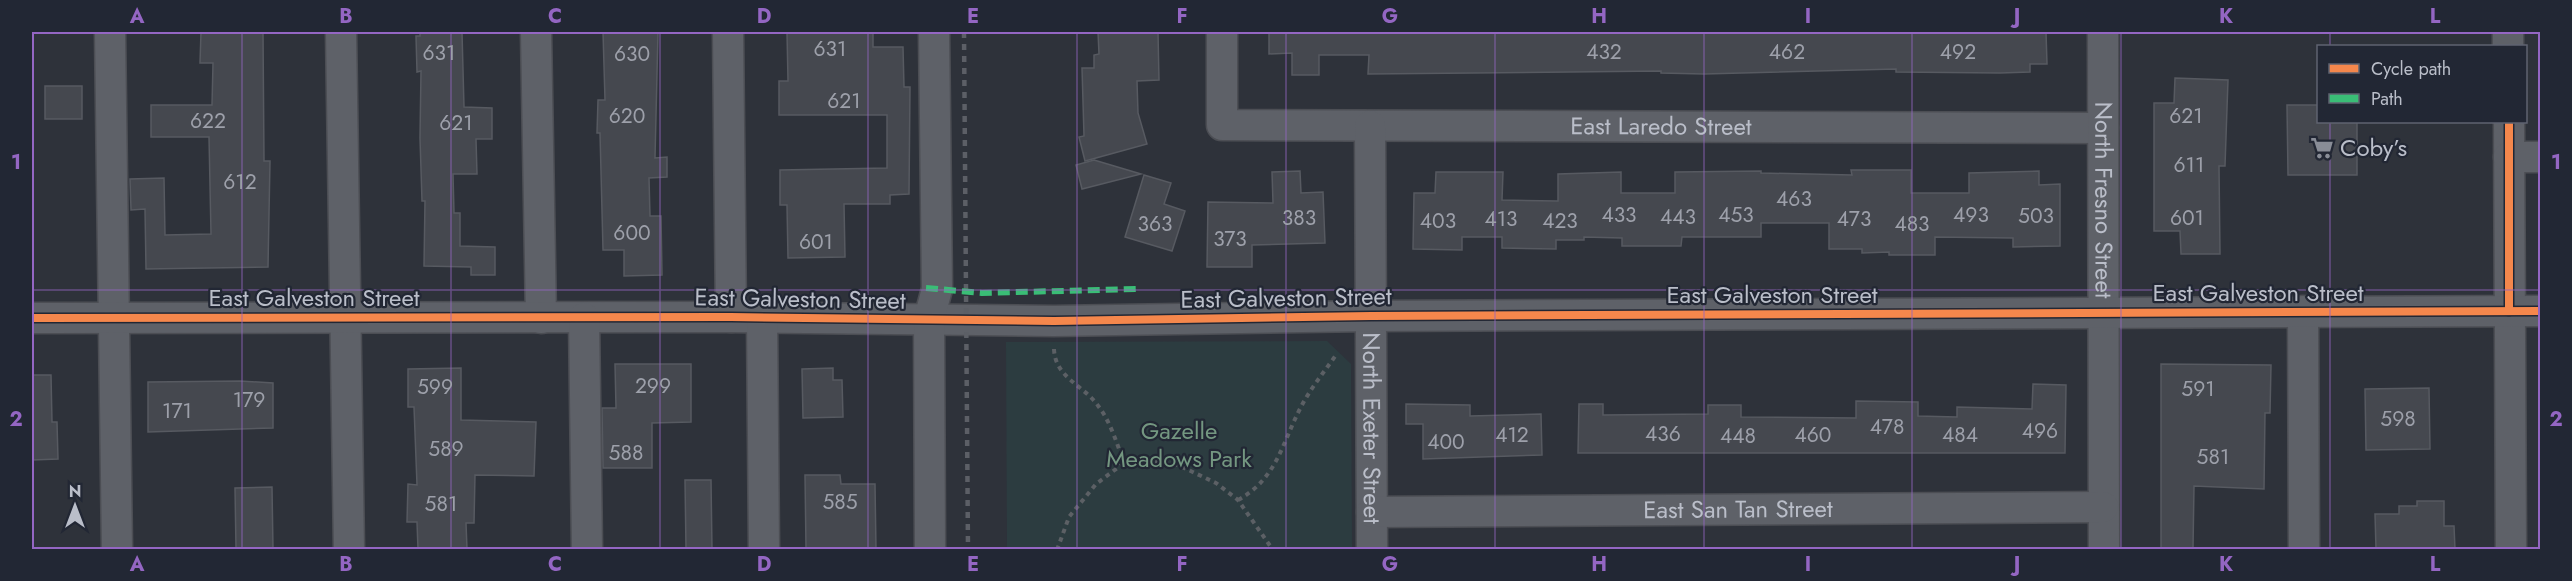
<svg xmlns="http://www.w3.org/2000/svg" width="2572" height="581" viewBox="0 0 2572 581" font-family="Jost,sans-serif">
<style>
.green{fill:#2c3c40}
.building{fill:#45484f;stroke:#575a61;stroke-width:1.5}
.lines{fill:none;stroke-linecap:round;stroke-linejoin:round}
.minor-casing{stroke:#4c4e54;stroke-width:33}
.path{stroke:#5c6065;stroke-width:4;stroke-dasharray:4.5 4.5;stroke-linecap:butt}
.minor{stroke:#5e6168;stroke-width:30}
.rail{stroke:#5c5f66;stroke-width:4.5;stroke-dasharray:6 6;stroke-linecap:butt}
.quiet{stroke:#3abd76;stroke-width:6;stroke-dasharray:12 6;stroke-linecap:butt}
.cycleway-casing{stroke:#222734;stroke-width:11}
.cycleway{stroke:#f5874c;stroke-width:8}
.grid{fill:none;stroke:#9466c3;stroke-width:1.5;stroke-opacity:0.55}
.labels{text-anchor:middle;stroke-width:4.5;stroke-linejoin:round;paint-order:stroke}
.number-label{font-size:21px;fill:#9da0aa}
.street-label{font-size:24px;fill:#babec9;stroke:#222734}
.poi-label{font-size:24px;fill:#babec9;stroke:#222734;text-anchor:start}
.park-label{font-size:24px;fill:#749781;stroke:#222734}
.neatline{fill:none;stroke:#9466c3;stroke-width:2}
.grid-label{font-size:20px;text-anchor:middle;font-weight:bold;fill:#9466c3}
</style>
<rect width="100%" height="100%" fill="#2e323a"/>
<polygon class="green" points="1327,341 1351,364 1352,549 1007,549 1006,342"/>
<g class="building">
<polygon points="201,32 263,32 264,161 270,161 268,267 146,269 145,209 131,210 130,179 164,178 165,235 211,234 209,137 151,137 151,105 212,105 213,63 200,63"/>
<polygon points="420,32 462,32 464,107 492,108 492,139 476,139 477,174 453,174 454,213 460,213 460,246 495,247 495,275 471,275 471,267 424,266 425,201 422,201 420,138 421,71 417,72 416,36 420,36"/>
<polygon points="603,32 658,32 655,158 667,157 667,177 649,178 650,216 661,216 662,275 624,276 624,250 603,250 600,133 597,133 598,100 605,100"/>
<polygon points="787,32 873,32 873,47 903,47 904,87 910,87 909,194 890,195 890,204 844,204 845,257 788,258 787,205 780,205 780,170 887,168 887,115 779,115 779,81 788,81"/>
<polygon points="1098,32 1158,32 1159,80 1137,81 1138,113 1147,144 1085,161 1079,137 1084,136 1082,68 1094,68 1094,55 1099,54"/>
<polygon points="1269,32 2046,32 2047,64 2030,64 2030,72 2000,73 1896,72 1896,69 1704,74 1661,73 1661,71 1368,74 1369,55 1319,55 1319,75 1292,75 1292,53 1269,54"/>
<polygon points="2175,78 2228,80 2225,166 2219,166 2220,254 2181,254 2180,231 2154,231 2154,103 2174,103"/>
<rect x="45" y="86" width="37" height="33"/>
<polygon points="2287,105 2319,105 2319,122 2357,122 2357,175 2288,175"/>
<polygon points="1094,160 1141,174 1082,189 1076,165"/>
<polygon points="1851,170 1911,170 1911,193 1969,193 1969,173 2039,171 2039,185 2060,184 2060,246 2013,247 2013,238 1935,237 1935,255 1889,255 1889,252 1862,253 1862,249 1829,249 1829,223 1761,223 1761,237 1682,237 1681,246 1622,246 1622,238 1584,237 1584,240 1556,240 1556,249 1502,248 1502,237 1462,237 1462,250 1413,249 1414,193 1435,193 1436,172 1503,172 1502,200 1558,201 1558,174 1621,172 1621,193 1675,193 1675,172 1761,171 1761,173 1852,175"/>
<polygon points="1300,171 1301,193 1323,192 1325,243 1252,245 1252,267 1207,267 1208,202 1273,203 1272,172"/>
<polygon points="1144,175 1171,183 1164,204 1185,211 1172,251 1125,237"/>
<polygon points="615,364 691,364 691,422 652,423 652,468 603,468 602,408 616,408"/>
<polygon points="2161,364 2271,365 2270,413 2265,413 2264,489 2194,486 2193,549 2161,549"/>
<polygon points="461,368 461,420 536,422 534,476 475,475 474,523 466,523 467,549 418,549 417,522 407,522 408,484 417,485 414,407 408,407 408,369"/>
<polygon points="833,368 833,380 842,380 843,417 803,418 802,369"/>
<polygon points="32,375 51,375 52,422 57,422 58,459 32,460"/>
<polygon points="240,381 273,383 273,428 148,432 148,382"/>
<polygon points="2033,384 2066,385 2065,453 1578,453 1579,404 1603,404 1603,415 1708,414 1708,405 1741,405 1741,417 1856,418 1856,401 1918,402 1918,416 1957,417 1957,407 2032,409"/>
<polygon points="2429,388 2430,449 2366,450 2365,389"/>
<polygon points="1406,404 1470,405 1470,416 1541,414 1542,455 1423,459 1423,424 1406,424"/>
<polygon points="805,475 840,475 841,484 875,484 876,549 806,549"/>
<polygon points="685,480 711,480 712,549 686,549"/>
<polygon points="272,487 273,549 236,549 235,488"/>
<polygon points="2417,501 2444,501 2444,526 2454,526 2455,549 2376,549 2375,514 2399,514 2399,506 2417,506"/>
</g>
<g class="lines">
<g class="minor-casing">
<g id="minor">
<polyline points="110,32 117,550"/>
<polyline points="341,32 349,550"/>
<polyline points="536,32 541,318"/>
<polyline points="728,32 731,317"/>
<path id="s1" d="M1222,32V125L2103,128"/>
<path id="s2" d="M2103,32L2104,550"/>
<polyline points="2508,32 2508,46"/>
<polyline points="2509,122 2511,550"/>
<path id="s3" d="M1370,126L1372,550"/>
<polyline points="2509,157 2540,157"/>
<polyline points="2303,311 2304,550"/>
<polyline points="32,318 731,317 1054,321 1371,316 2540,311"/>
<polyline points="584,318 587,550"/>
<polyline points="762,318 764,550"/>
<path id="s4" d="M1372,512L2103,507"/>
<polyline points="930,550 929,319 937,289 934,32"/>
</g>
</g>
<g class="path">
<path d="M1054,349C1055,378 1084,385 1099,407C1111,423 1117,444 1124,463"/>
<path d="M1238,500C1278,478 1282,442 1302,405C1311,388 1324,372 1336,355"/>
<polyline points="1057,550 1069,517 1096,484 1124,463 1148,461 1178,465 1216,483 1238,500 1273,550"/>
</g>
<use href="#minor" class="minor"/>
<polyline class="rail" points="964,32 968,550"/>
<polyline class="quiet" points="926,288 982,293 1136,289"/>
<g class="cycleway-casing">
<g id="cycleway">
<polyline points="2509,122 2509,311"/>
<polyline points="32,318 731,317 1054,321 1371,316 2540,311"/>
</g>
</g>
<use href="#cycleway" class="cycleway"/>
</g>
<path class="grid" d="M242,32V550M451,32V550M660,32V550M868,32V550M1077,32V550M1286,32V550M1495,32V550M1704,32V550M1912,32V550M2121,32V550M2330,32V46M2330,122V550M32,290H2540"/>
<defs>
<g id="supermarket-bare" transform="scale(1.8)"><path d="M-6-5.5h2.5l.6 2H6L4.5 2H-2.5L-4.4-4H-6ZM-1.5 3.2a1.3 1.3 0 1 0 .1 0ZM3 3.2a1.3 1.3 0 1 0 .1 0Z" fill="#898d97" stroke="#222734" stroke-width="2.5" paint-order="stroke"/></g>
</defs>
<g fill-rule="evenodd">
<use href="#supermarket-bare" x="2322" y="148"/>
</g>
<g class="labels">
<g class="number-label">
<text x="830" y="56">631</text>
<text x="1604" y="59">432</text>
<text x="1787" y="59">462</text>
<text x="1958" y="59">492</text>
<text x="439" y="60">631</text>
<text x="632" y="61">630</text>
<text x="844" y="108">621</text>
<text x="627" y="123">620</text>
<text x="2186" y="123">621</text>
<text x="208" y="128">622</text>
<text x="456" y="130">621</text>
<text x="2189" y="172">611</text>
<text x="240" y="189">612</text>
<text x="1794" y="206">463</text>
<text x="1619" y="222">433</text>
<text x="1736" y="222">453</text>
<text x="1971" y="222">493</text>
<text x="2036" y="223">503</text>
<text x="1678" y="224">443</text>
<text x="1299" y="225">383</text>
<text x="2187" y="225">601</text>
<text x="1501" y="226">413</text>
<text x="1854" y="226">473</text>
<text x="1438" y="228">403</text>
<text x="1560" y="228">423</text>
<text x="1155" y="231">363</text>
<text x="1912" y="231">483</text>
<text x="632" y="240">600</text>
<text x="1230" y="246">373</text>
<text x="816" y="249">601</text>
<text x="653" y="393">299</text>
<text x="435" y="394">599</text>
<text x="2198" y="396">591</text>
<text x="249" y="407">179</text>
<text x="177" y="418">171</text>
<text x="2398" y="426">598</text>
<text x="1887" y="434">478</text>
<text x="2040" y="438">496</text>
<text x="1663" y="441">436</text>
<text x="1512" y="442">412</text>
<text x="1813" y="442">460</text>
<text x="1960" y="442">484</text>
<text x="1738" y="443">448</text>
<text x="1446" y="449">400</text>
<text x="446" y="456">589</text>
<text x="626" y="460">588</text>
<text x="2213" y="464">581</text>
<text x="840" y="509">585</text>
<text x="441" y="511">581</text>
</g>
<g class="street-label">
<text dy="8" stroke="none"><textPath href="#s1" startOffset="532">East Laredo Street</textPath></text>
<text dy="8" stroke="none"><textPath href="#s2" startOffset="168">North Fresno Street</textPath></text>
<text x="2258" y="301">East Galveston Street</text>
<text x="1772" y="303">East Galveston Street</text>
<text x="314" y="306">East Galveston Street</text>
<text transform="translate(1286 298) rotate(-1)" y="8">East Galveston Street</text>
<text transform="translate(800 299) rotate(1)" y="8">East Galveston Street</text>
<text dy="8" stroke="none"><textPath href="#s3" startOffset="302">North Exeter Street</textPath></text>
<text dy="8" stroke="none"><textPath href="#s4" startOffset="366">East San Tan Street</textPath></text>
</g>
<g class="poi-label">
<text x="2340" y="156">Coby’s</text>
</g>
<g class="park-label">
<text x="1179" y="439">Gazelle<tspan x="1179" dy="28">Meadows Park</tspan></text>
</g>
</g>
<rect width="2572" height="581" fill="none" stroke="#222734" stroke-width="66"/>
<rect x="2317" y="45" width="210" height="78" fill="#222734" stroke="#5f6370" stroke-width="1.5"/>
<rect x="2329" y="64" width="30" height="9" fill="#f5874c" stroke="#5f6370" stroke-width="1.5"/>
<text x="2371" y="75" font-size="18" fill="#babec9">Cycle path</text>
<rect x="2329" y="94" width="30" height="9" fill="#3abd76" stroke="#5f6370" stroke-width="1.5"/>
<text x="2371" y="105" font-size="18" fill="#babec9">Path</text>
<g transform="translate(75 506)" stroke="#222734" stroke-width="4.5" paint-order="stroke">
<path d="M0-4.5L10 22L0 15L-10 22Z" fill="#babec9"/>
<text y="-9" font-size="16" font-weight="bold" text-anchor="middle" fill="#babec9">N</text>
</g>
<rect x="33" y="33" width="2506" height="515" class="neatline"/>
<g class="grid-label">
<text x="137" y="23">A</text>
<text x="346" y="23">B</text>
<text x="555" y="23">C</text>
<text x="764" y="23">D</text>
<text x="973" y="23">E</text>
<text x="1182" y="23">F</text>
<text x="1390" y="23">G</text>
<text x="1599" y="23">H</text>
<text x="1808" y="23">I</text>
<text x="2017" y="23">J</text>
<text x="2226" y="23">K</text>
<text x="2435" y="23">L</text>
<text x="16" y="169">1</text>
<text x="2556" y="169">1</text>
<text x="16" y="426">2</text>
<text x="2556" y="426">2</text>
<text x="137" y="571">A</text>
<text x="346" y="571">B</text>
<text x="555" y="571">C</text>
<text x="764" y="571">D</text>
<text x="973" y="571">E</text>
<text x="1182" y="571">F</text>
<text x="1390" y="571">G</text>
<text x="1599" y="571">H</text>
<text x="1808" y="571">I</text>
<text x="2017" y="571">J</text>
<text x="2226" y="571">K</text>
<text x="2435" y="571">L</text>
</g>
</svg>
